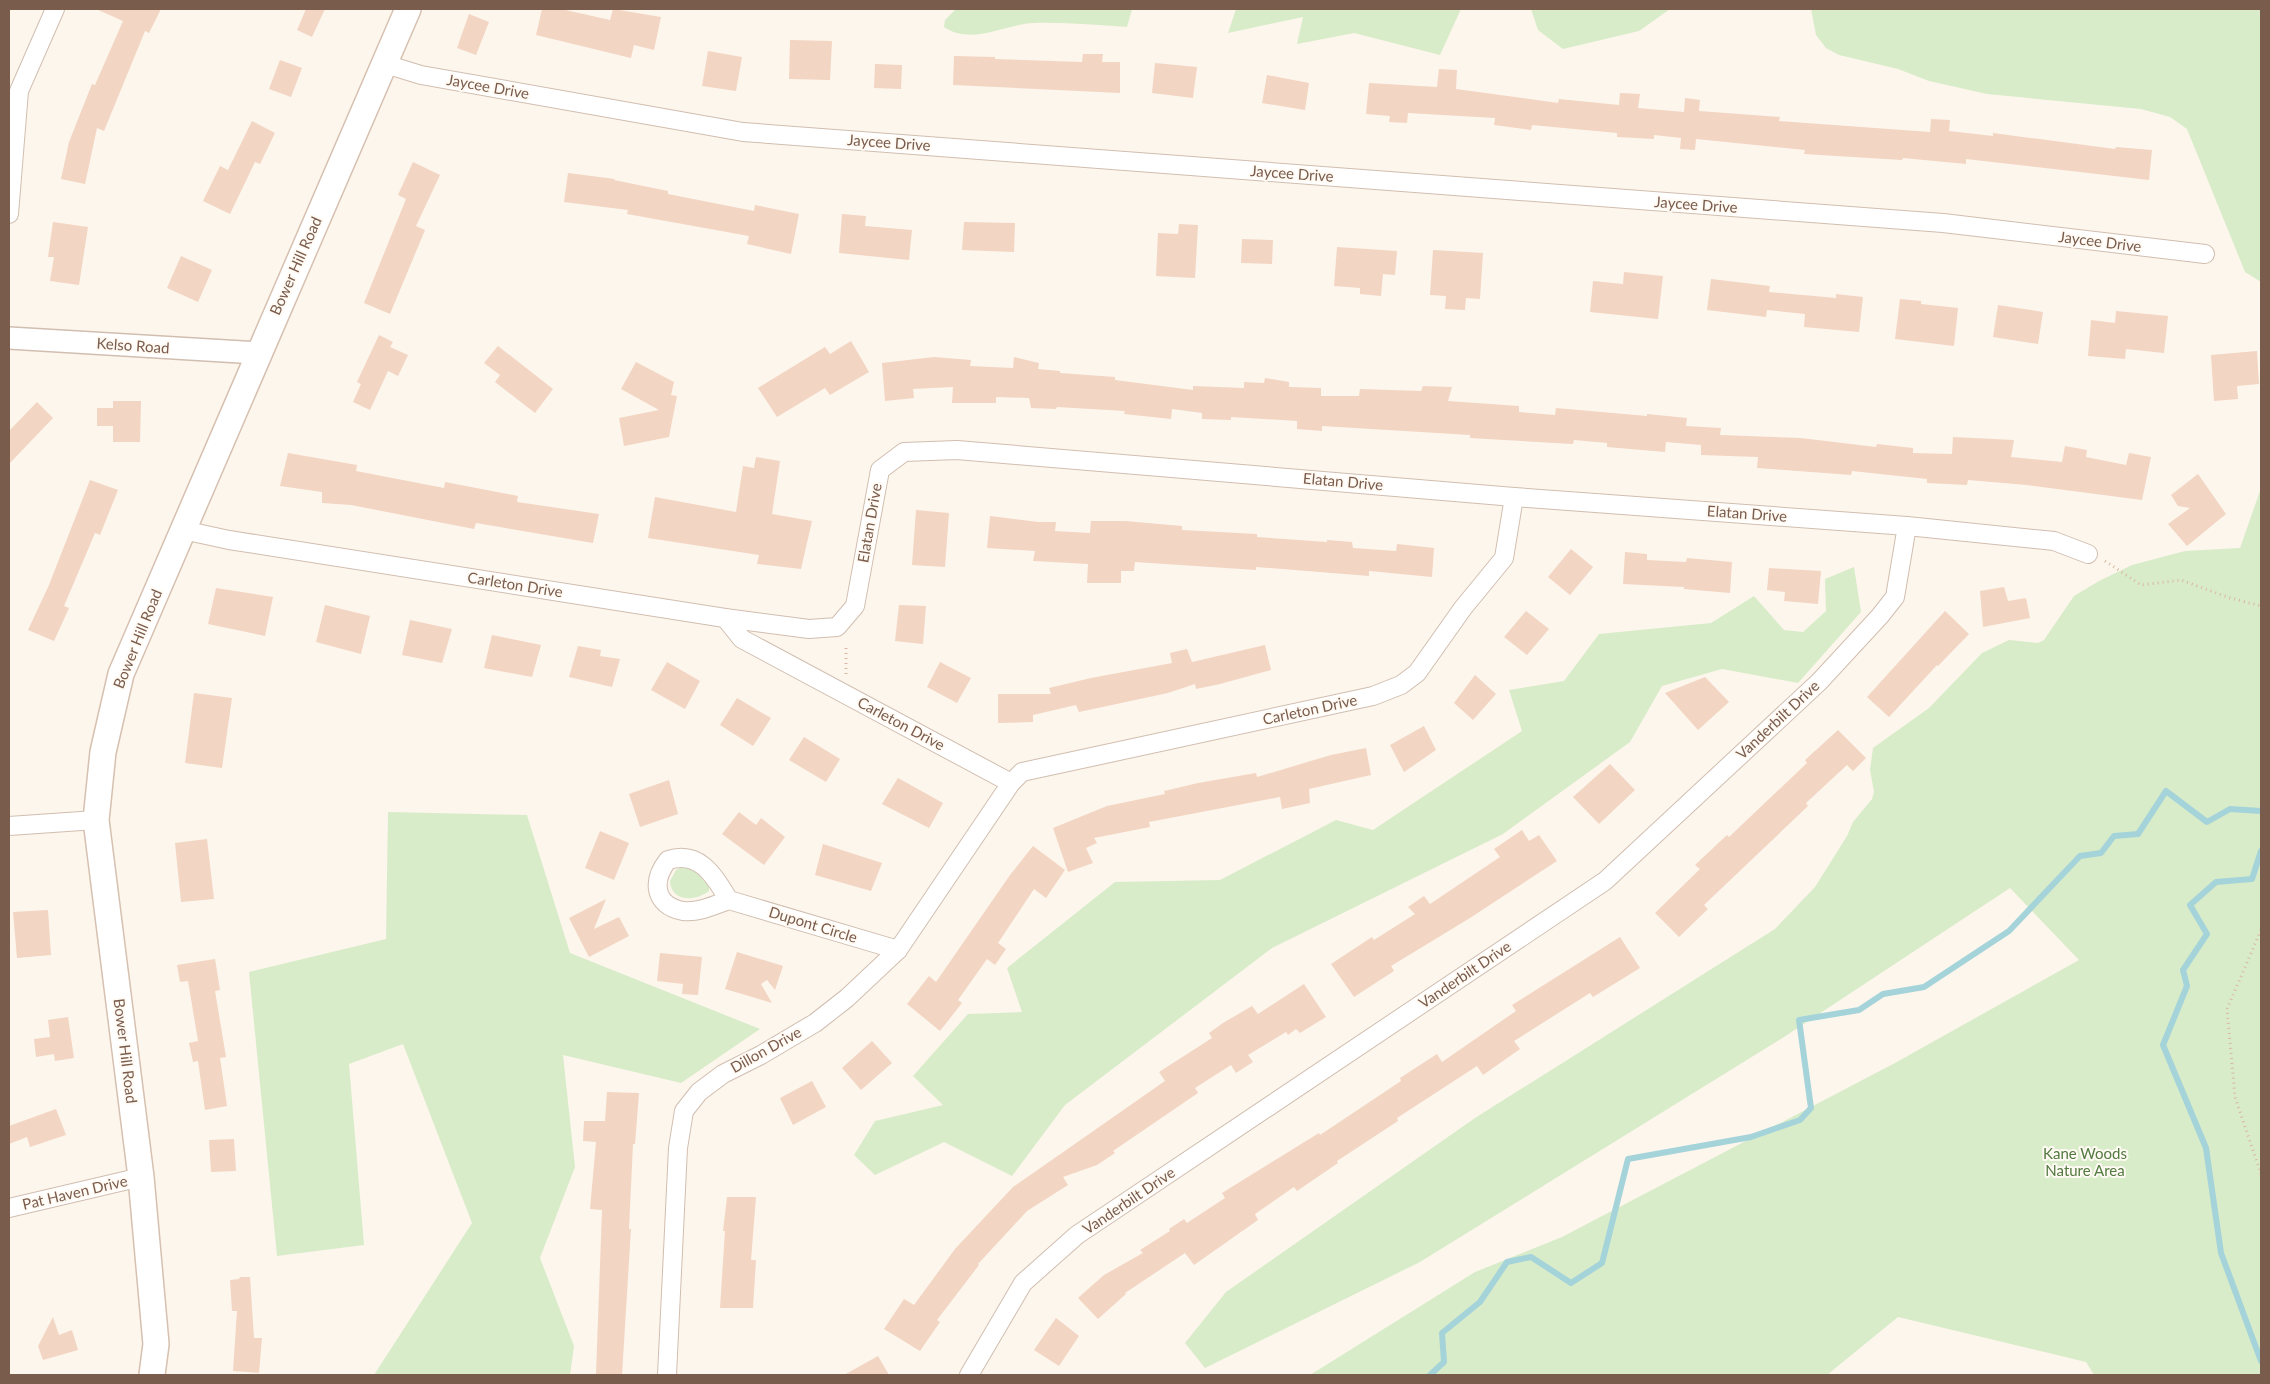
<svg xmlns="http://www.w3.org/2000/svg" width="2270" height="1384" viewBox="0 0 2270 1384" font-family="Lato,sans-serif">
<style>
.green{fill:#d8ecc9}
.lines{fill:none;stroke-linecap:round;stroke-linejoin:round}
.stream{stroke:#a5d3da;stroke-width:6}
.building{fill:#f3d5c3}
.minor-casing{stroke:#d1beb0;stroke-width:20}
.tertiary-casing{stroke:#d1beb0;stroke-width:24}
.secondary-casing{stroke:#d6c0b0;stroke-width:28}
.path{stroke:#d9b8a5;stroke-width:3;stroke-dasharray:1 4;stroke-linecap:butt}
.minor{stroke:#fff;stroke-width:18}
.tertiary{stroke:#fff;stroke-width:21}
.secondary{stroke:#fff;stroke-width:25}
.labels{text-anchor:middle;stroke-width:4;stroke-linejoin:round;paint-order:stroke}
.street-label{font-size:15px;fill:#7a5c4d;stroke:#fffaf3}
.park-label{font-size:15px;fill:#537a41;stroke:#fffaf3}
</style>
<rect width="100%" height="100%" fill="#fdf6ec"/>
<g class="green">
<path d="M956,9H1132L1127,27C1096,25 1065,22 1034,23C1004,24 972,46 944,27L945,20Z"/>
<polygon points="1236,9 1461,9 1440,55 1354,33 1297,44 1303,17 1228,33"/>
<polygon points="1531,9 1670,9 1639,31 1563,49 1538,30"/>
<polygon points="1811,9 2261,9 2261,282 2245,272 2187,129 2170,117 2141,109 1987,94 1929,81 1898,69 1839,55 1826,48 1816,35"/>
<polygon points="2261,488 2261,1375 2094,1375 2086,1362 1898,1317 1827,1375 1310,1375 1475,1272 1562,1237 1895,1063 2079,960 2010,888 1781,1039 1420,1262 1205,1368 1185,1343 1226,1292 1475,1118 1775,929 1815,887 1847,836 1853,822 1872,799 1874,792 1870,770 1873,748 1929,708 1982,653 2009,640 2038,643 2044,640 2074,596 2099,581 2132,565 2185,551 2240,548"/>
<polygon points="1854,567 1861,612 1798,683 1722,669 1662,686 1630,742 1503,834 1272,948 1065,1105 1012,1176 944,1142 875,1175 854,1155 875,1121 943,1105 913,1076 968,1014 1022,1012 1007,968 1115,882 1220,880 1336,820 1373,830 1522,731 1509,690 1564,681 1599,634 1711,623 1754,596 1784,630 1803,632 1826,611 1825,579"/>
<polygon points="388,812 527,815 570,953 760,1029 681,1083 563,1055 575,1167 540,1258 574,1346 570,1375 374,1375 472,1223 403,1044 349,1064 364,1245 277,1256 249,972 386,939"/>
<path d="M682,867L694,869L709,887V891C695,902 671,902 670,881L676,870Z"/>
</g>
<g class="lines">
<g class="stream">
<polyline points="2261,851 2252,879 2216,882 2190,905 2207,934 2183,970 2187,986 2163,1045 2206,1148 2221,1253 2261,1361"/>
<polyline points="1430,1375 1444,1362 1442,1333 1480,1302 1507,1262 1531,1257 1571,1283 1602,1263 1628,1159 1751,1137 1800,1120 1811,1108 1799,1020 1859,1010 1883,994 1924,987 2009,931 2080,856 2101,853 2114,836 2138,834 2166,791 2207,822 2230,809 2261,811"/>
</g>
</g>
<g class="building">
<polygon points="96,9 161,9 149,33 145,31 104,131 97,128 85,184 61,179 69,142 92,84 95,85 123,21"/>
<polygon points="306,9 325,9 312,37 297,30"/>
<polygon points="542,9 561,9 610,20 613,9 661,17 654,50 634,45 631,58 536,35"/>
<polygon points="469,14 489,22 476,55 457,48"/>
<polygon points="790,40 832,41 830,80 789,79"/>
<polygon points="708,51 742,57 736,91 702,86"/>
<polygon points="1083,54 1103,54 1102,62 1120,62 1120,93 953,85 954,56 995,57 995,59 1082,62"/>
<polygon points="280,60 302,68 291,97 269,89"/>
<polygon points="1155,63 1197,67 1193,98 1152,93"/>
<polygon points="875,64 902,65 901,89 874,88"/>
<polygon points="1439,69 1457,70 1456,89 1558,103 1559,99 1619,105 1620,93 1640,94 1638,108 1684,112 1685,98 1700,100 1699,111 1780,117 1779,121 1930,132 1931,119 1950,120 1949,131 1993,136 1993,133 2115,149 2116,147 2152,150 2149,180 1966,159 1966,164 1903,158 1902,160 1804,154 1805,150 1696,139 1695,150 1680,149 1681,138 1654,135 1654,139 1617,137 1617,133 1532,125 1531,130 1494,125 1495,118 1408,113 1407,123 1389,122 1390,116 1366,114 1369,83 1437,87"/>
<polygon points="1267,75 1309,83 1305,110 1262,103"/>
<polygon points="252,121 275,133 260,164 255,162 230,214 203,201 220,166 228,170"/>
<polygon points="413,162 440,175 416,226 425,230 390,314 364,303 406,199 398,195"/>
<polygon points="568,173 615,179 614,180 668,191 668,194 754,211 755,205 799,214 791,254 747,244 749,236 627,214 628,210 564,202"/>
<polygon points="842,214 866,216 865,226 912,230 909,260 839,253"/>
<polygon points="53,222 88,227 79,285 50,281 54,257 48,257"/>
<polygon points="964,222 1015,223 1014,252 962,250"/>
<polygon points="1179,224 1198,225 1195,278 1156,276 1158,233 1178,234"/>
<polygon points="1242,239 1273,240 1272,264 1241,263"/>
<polygon points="1337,247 1397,251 1395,275 1383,274 1381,296 1360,294 1360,288 1334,286"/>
<polygon points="1433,250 1483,253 1480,299 1466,298 1465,310 1445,309 1446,296 1430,295"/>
<polygon points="181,256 212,270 198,302 167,288"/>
<polygon points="1624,272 1663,276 1658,319 1590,312 1593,281 1623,284"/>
<polygon points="1711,279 1770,286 1769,292 1836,298 1836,294 1863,297 1859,332 1804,327 1805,314 1767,310 1766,317 1707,310"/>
<polygon points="1900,299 1921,301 1921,304 1958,308 1954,346 1895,339"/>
<polygon points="1998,305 2043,312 2038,344 1993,337"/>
<polygon points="2116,311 2168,316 2164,353 2126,349 2125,359 2088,356 2091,320 2115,323"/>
<polygon points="379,335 393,342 390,347 408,355 398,376 388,371 370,410 353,402 361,384 357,382"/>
<polygon points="851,341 869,372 830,395 825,388 777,417 758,388 825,347 830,354"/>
<polygon points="498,346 553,389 535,413 495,382 500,375 484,363"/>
<polygon points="2257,351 2259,384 2237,386 2238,399 2214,401 2211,355"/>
<polygon points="934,357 971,360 970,366 1013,368 1014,357 1039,363 1038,369 1060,371 1060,373 1115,377 1115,380 1193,390 1193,386 1244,388 1244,382 1264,383 1265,378 1289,382 1289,387 1321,388 1321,396 1359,396 1360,389 1421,391 1423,386 1452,387 1448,401 1519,406 1519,412 1555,415 1556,408 1647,416 1647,414 1687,418 1686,426 1721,428 1720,435 1801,438 1876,447 1877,444 1913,448 1913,453 1952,454 1953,437 2014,440 2011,457 2062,462 2065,446 2087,450 2086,457 2126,465 2129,453 2151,457 2142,500 2027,485 1968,480 1967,485 1927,483 1927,479 1852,471 1851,475 1757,468 1758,457 1701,455 1701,445 1666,442 1665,452 1607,447 1607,443 1574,440 1573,444 1470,438 1470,435 1322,426 1322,431 1297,429 1297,421 1231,417 1231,420 1202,419 1202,413 1172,409 1171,419 1124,414 1125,411 1057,407 1056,409 1031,408 1029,398 996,397 996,403 952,403 953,387 913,389 914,398 885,401 882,363"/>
<polygon points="636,362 674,382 671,395 677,396 669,437 624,446 619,418 659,410 621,389"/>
<polygon points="113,401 141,401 140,442 113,442 113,426 97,426 97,408 113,408"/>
<polygon points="37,402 53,418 9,464 9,431"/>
<polygon points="288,453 357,465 356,471 444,488 445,482 518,496 517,502 599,514 593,543 476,523 474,529 351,505 322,503 322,492 280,486"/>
<polygon points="756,457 780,461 772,514 812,521 801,569 757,564 759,555 648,538 655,497 736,512 743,466 754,468"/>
<polygon points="2198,474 2226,514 2187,546 2168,524 2190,508 2178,506 2171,495"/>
<polygon points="90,480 118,490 100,535 95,533 64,606 69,608 54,641 28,630 49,585"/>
<polygon points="916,510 949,513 945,567 912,565"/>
<polygon points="990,516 1038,522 1056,522 1055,531 1090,533 1091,521 1125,521 1182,526 1182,530 1257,534 1257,537 1327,542 1327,540 1352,542 1353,548 1396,551 1397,544 1434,548 1432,577 1369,571 1369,576 1256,567 1256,570 1135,562 1134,571 1121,571 1121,583 1087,583 1088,564 1033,561 1035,551 987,548"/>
<polygon points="1571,549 1593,567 1570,595 1548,577"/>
<polygon points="1625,552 1647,554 1647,560 1686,562 1687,558 1732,562 1730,593 1684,589 1684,587 1623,584"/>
<polygon points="1769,568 1821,571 1818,604 1784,601 1785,592 1767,590"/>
<polygon points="2004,587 2008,601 2026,598 2030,618 1983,627 1980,591"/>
<polygon points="216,588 273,597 265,636 208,624"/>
<polygon points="325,605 370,616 361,654 316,642"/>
<polygon points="899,605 926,606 923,644 895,641"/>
<polygon points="1526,611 1549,629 1527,655 1504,637"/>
<polygon points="1945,611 1969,634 1938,666 1937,665 1889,717 1867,697"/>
<polygon points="410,620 452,629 442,663 402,655"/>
<polygon points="492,635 541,645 532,677 484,668"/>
<polygon points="1265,645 1271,670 1220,684 1196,689 1195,684 1168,693 1079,712 1076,705 1033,715 1033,722 998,723 998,694 1051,694 1049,688 1091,678 1172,663 1170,653 1187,649 1192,662"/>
<polygon points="578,646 601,650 600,656 620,659 612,687 569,677"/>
<polygon points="667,662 700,681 685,709 651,690"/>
<polygon points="940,662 971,678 957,703 927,687"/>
<polygon points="1475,675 1496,694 1473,720 1454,703"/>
<polygon points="1705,677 1729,702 1698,730 1665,693"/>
<polygon points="194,693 232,698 222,768 185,763"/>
<polygon points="737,698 771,718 753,746 720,725"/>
<polygon points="1424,726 1436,750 1404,772 1390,745"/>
<polygon points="1838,730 1866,758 1853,771 1847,765 1806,803 1808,806 1704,905 1708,909 1679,937 1655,913 1700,869 1695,865 1727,835 1729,837 1807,763 1805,760"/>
<polygon points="804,737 840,759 826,782 789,760"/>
<polygon points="1366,748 1371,775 1309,789 1310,803 1282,809 1280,797 1149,822 1150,827 1094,838 1097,843 1086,848 1093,863 1068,872 1053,828 1107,806 1165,794 1164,791 1198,783 1256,773 1257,777 1331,755"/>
<polygon points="1610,764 1635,790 1599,824 1573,797"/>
<polygon points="898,778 943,803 929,828 882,804"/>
<polygon points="669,780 678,814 640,827 629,794"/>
<polygon points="739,812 756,825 761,818 785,837 764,865 722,834"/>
<polygon points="1522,830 1529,841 1539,835 1557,861 1470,918 1391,966 1394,971 1354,997 1331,964 1372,937 1374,940 1415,914 1408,907 1424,896 1430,904 1500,857 1494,849"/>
<polygon points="600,831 629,843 614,880 585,868"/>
<polygon points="207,839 214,899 181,902 175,843"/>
<polygon points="823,844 882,863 871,891 815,875"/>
<polygon points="1033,846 1065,870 1046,898 1034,889 998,943 1006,949 995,965 987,959 958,1000 962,1003 940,1031 907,1004 929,976 936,982 1010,875"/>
<polygon points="606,899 594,929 619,917 629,936 589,957 569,918"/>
<polygon points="48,910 51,955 17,958 13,912"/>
<polygon points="1620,937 1640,968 1593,997 1590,993 1514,1041 1520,1049 1483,1075 1477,1066 1397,1118 1398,1121 1337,1161 1338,1163 1297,1191 1294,1187 1255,1214 1258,1220 1194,1265 1185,1253 1125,1293 1126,1294 1098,1319 1078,1298 1104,1275 1143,1253 1140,1250 1170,1231 1169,1229 1184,1219 1187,1223 1225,1198 1222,1193 1319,1133 1320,1135 1401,1081 1400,1078 1437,1054 1442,1062 1516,1011 1512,1005"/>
<polygon points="737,952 783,966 775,990 767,980 761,984 772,1003 725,989"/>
<polygon points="660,953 702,957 698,995 682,994 683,984 657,981"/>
<polygon points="215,959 220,990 215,991 226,1057 220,1058 227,1106 205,1110 198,1061 193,1062 189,1043 198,1041 188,981 180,982 177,965"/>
<polygon points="1304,984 1326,1017 1300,1033 1296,1029 1288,1035 1286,1032 1248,1055 1253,1062 1236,1073 1231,1065 1195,1088 1198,1093 1113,1151 1115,1153 1097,1165 1063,1177 1068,1185 1027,1211 978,1264 979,1265 937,1320 940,1322 920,1351 884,1329 904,1299 914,1305 955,1249 1013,1187 1165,1081 1159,1072 1212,1038 1209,1033 1223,1023 1252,1006 1258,1014"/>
<polygon points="68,1017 74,1058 55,1061 54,1054 36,1057 34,1039 50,1037 48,1020"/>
<polygon points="872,1041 892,1063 861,1090 842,1068"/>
<polygon points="812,1081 826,1107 793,1125 780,1098"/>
<polygon points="607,1092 639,1093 635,1144 633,1144 629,1229 631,1229 622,1375 596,1375 602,1210 590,1209 596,1142 583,1141 584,1121 605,1121"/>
<polygon points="56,1109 66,1135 30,1147 27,1137 9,1144 9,1126"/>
<polygon points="234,1139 236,1171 211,1172 209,1140"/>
<polygon points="727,1197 756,1197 751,1260 756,1260 753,1308 720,1308 725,1231 723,1231"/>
<polygon points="240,1277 250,1277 254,1338 262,1338 259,1373 233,1371 237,1311 232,1311 230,1280 239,1279"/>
<polygon points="53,1317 59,1335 72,1330 78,1350 43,1360 38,1346"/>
<polygon points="1056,1318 1079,1336 1059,1366 1034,1350"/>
<polygon points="878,1356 889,1375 844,1375"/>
</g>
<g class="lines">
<g class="minor-casing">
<g id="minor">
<polyline points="385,64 421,75 743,132 1943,223 2205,254"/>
<polyline points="9,214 19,91 55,9"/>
<polyline points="183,530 229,540 725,618 742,639 1011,783 1022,772 1373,696 1401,685 1417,673 1463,608 1504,558 1514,497"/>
<polyline points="725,618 809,629 837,627 855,606 880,470 904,452 957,450 1514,497 1907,526 2054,541 2088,554"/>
<polyline points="9,826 96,820"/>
<path d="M729,900C714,876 700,850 668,860C652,880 653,905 683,911C698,913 715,905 729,900L898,950"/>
<polyline points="9,1208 141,1177"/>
<polyline points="667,1375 678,1148 684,1111 699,1092 723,1074 761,1055 815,1023 847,998 898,950 1011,783"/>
<polyline points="969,1375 1023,1283 1077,1235 1605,881 1819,682 1880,616 1895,597 1907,526"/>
</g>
</g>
<g class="tertiary-casing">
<polyline id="tertiary" points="9,338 258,353"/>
</g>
<g class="secondary-casing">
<polyline id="secondary" points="152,1375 156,1344 141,1177 96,820 103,752 121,674 408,9"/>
</g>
<g class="path">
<polyline points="2105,561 2141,585 2181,580 2230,598 2261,606"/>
<polyline points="846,674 846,644"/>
<polyline points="2261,930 2227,1009 2235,1097 2261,1174"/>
</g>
<use href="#minor" class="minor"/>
<use href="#tertiary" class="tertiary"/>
<use href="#secondary" class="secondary"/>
</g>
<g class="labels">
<g class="street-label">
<text transform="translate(488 87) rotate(10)" y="5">Jaycee Drive</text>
<text transform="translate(889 143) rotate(4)" y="5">Jaycee Drive</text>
<text transform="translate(1292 174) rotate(4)" y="5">Jaycee Drive</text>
<text transform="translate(1696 205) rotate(4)" y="5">Jaycee Drive</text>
<text transform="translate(2100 242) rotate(7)" y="5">Jaycee Drive</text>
<text transform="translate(296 266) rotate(-66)" y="5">Bower Hill Road</text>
<text transform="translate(133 346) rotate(4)" y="5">Kelso Road</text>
<text transform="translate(1343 482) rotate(5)" y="5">Elatan Drive</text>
<text transform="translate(1747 514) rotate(4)" y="5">Elatan Drive</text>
<text transform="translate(870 523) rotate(-80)" y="5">Elatan Drive</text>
<text transform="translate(515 585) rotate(9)" y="5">Carleton Drive</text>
<text transform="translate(138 639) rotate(-68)" y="5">Bower Hill Road</text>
<text transform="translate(1310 710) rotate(-12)" y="5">Carleton Drive</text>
<text transform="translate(1778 720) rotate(-43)" y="5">Vanderbilt Drive</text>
<text transform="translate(901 724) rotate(28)" y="5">Carleton Drive</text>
<text transform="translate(813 925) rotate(17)" y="5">Dupont Circle</text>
<text transform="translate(1465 975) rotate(-34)" y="5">Vanderbilt Drive</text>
<text transform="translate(766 1050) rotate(-29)" y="5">Dillon Drive</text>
<text transform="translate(125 1051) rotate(83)" y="5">Bower Hill Road</text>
<text transform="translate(75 1193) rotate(-13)" y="5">Pat Haven Drive</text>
<text transform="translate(1129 1201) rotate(-34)" y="5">Vanderbilt Drive</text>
</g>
<g class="park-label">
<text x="2085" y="1159">Kane Woods<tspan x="2085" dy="17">Nature Area</tspan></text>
</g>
</g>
<rect width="2270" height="1384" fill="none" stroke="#7a5c4d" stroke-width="20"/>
</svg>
